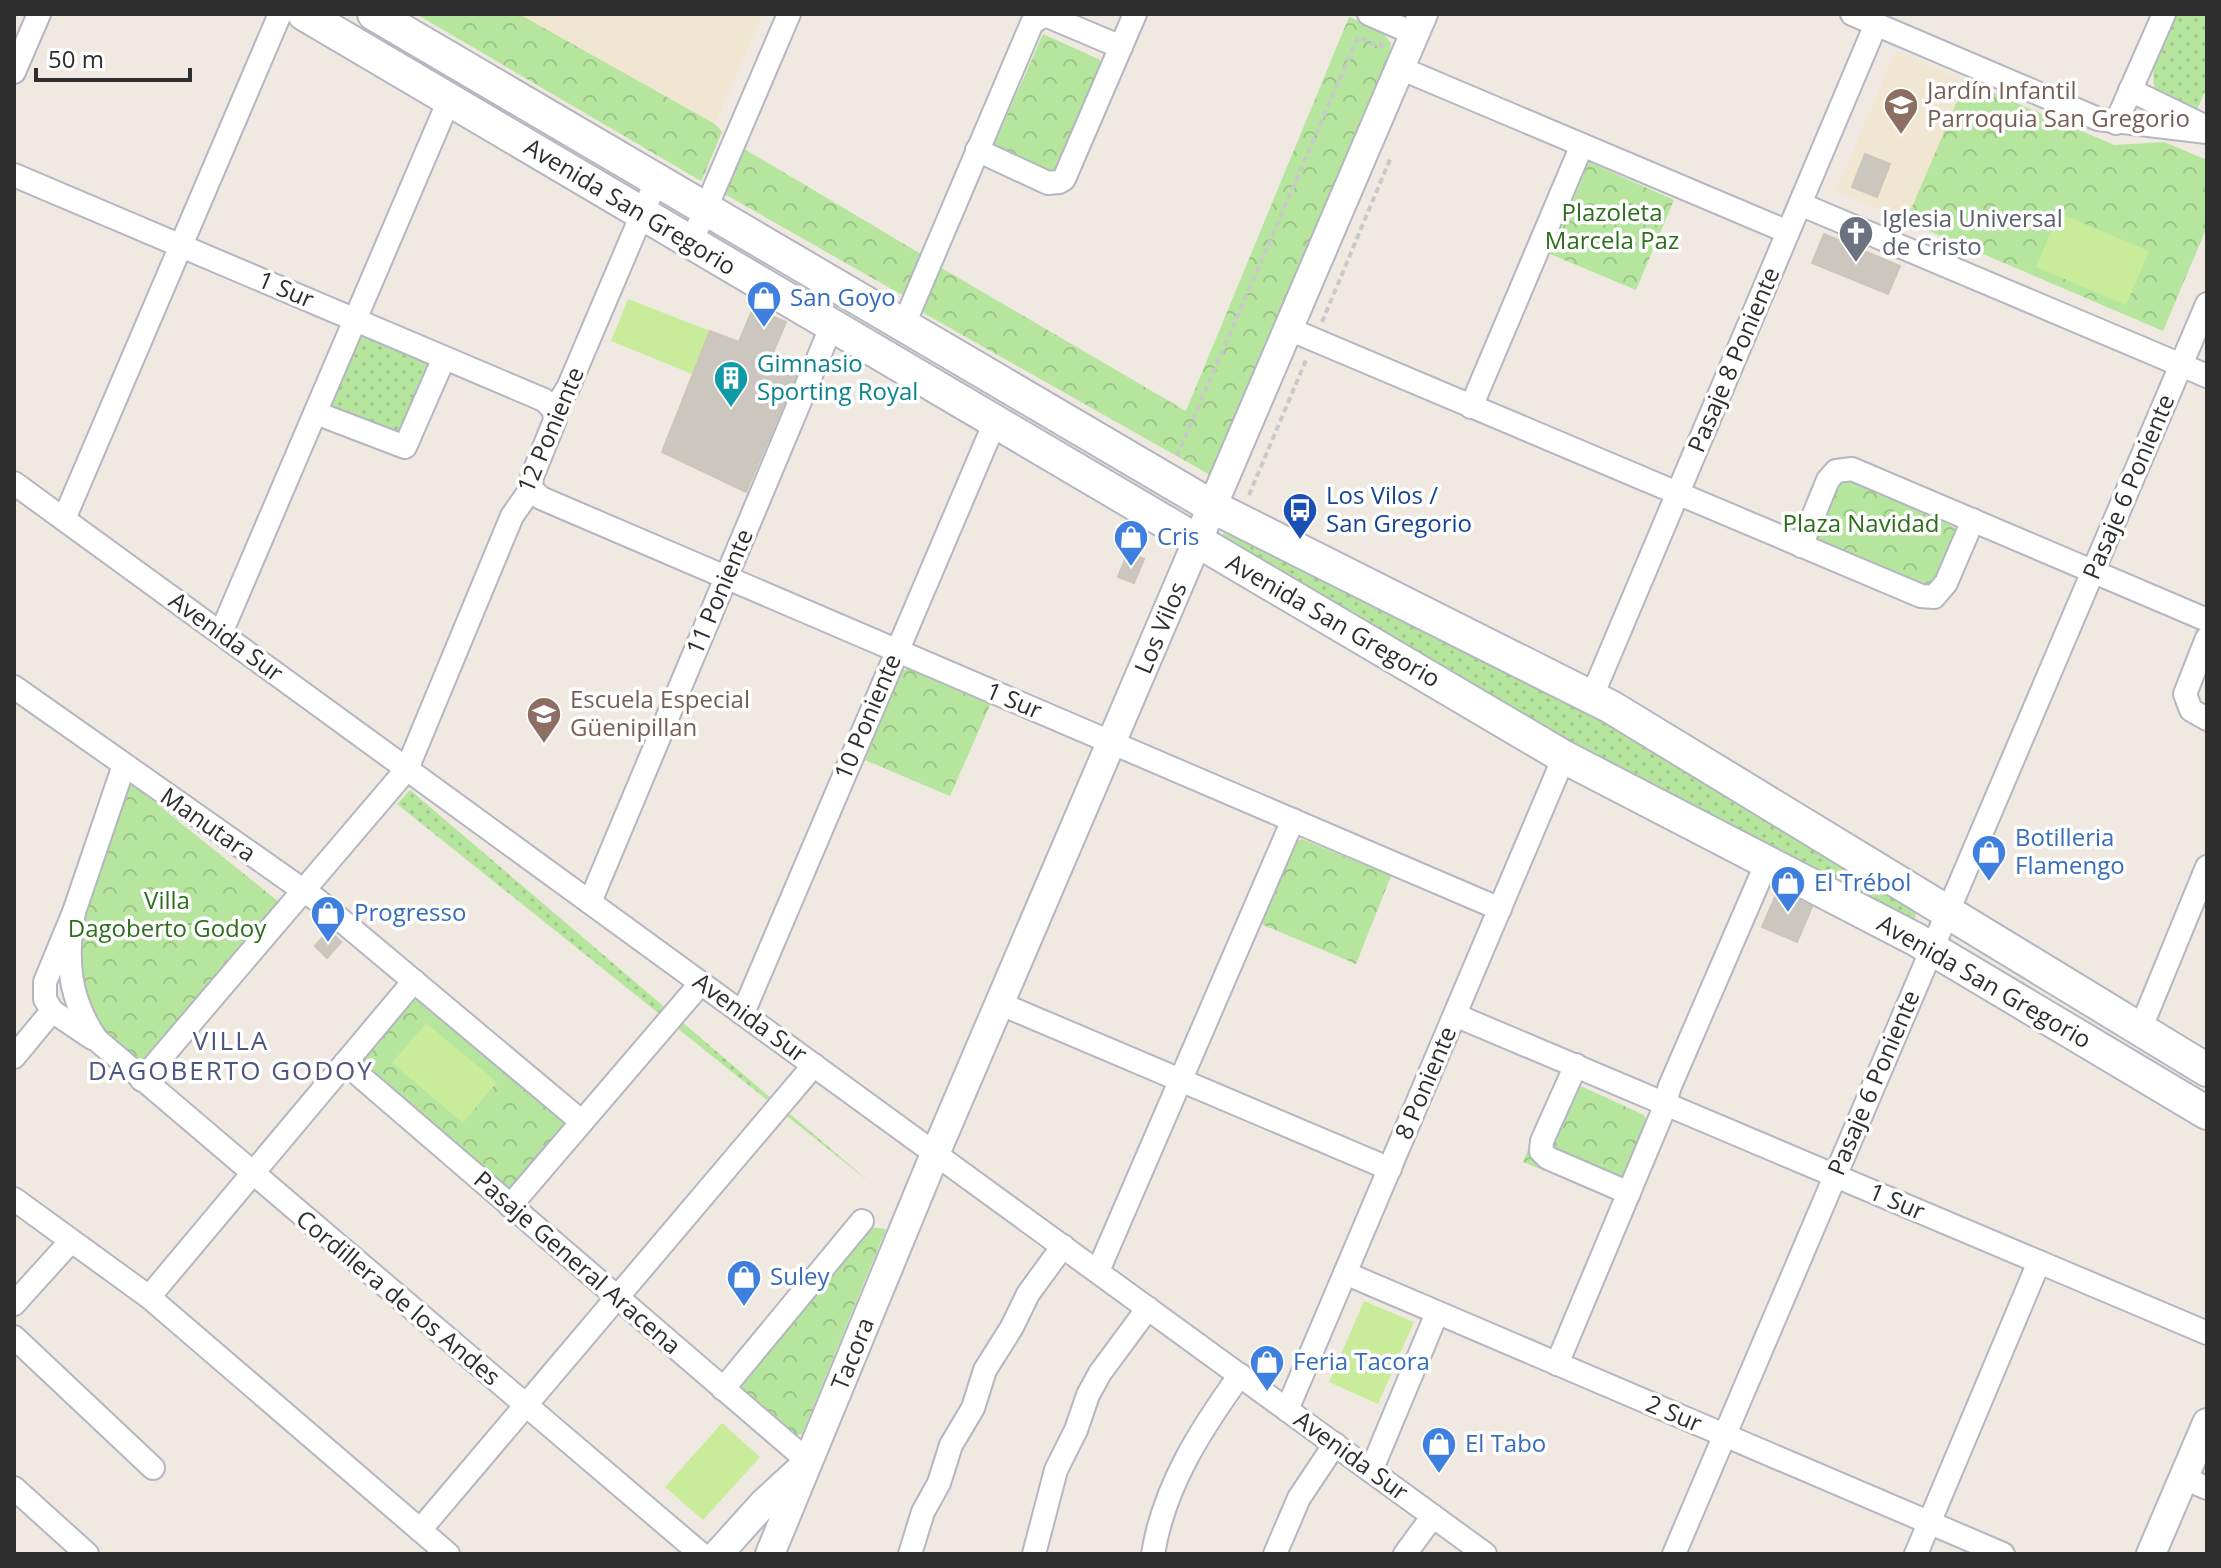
<svg xmlns="http://www.w3.org/2000/svg" width="2221" height="1568" viewBox="0 0 2221 1568" font-family="'Open Sans',sans-serif">
<style>
.education{fill:#f0e6d1}
.grass{fill:url(#grass-dots)}
.forest{fill:url(#forest-crowns)}
.pitch{fill:#c9ec9a}
.building{fill:#cbc7bf;stroke:#cbc5ba;stroke-width:2}
.lines{fill:none;stroke-linecap:round;stroke-linejoin:round}
.minor-casing{stroke:#b4b7c1;stroke-width:26}
.tertiary-casing{stroke:#b4b7c1;stroke-width:32}
.secondary-casing{stroke:#b4b7c1;stroke-width:36}
.path{stroke:#c9c9c9;stroke-width:4;stroke-dasharray:6 4;stroke-linecap:butt}
.minor{stroke:#fff;stroke-width:22}
.tertiary{stroke:#fff;stroke-width:28}
.secondary{stroke:#fff;stroke-width:32}
.labels{text-anchor:middle;stroke-width:7;stroke-linejoin:round;paint-order:stroke}
.education-label{font-size:24px;fill:#785e54;stroke:#fff;text-anchor:start}
.street-label{font-size:24px;fill:#2e2e2e;stroke:#fff}
.park-label{font-size:24px;fill:#2c6e1b;stroke:#fff}
.worship-label{font-size:24px;fill:#5b616d;stroke:#fff;text-anchor:start}
.shop-label{font-size:24px;fill:#366cbe;stroke:#fff;text-anchor:start}
.culture-label{font-size:24px;fill:#0d838f;stroke:#fff;text-anchor:start}
.transit-label{font-size:24px;fill:#164399;stroke:#fff;text-anchor:start}
.neighbourhood-label{font-size:26px;letter-spacing:2px;fill:#4d5680;stroke:#fff}
</style>
<defs>
<pattern id="grass-dots" width="8" height="8" patternUnits="userSpaceOnUse" patternTransform="scale(2)"><rect width="8" height="8" fill="#b6e59e"/><path d="M2 2h.1M6 6h.1" fill="none" stroke="#9dc588" stroke-width="1.8" stroke-linecap="round"/></pattern>
<pattern id="forest-crowns" width="20" height="18" patternUnits="userSpaceOnUse" patternTransform="scale(2)"><rect width="20" height="18" fill="#b6e59e"/><path d="M2 6a3 3 0 1 1 6 0M12 15a3 3 0 1 1 6 0" fill="none" stroke="#9dc588"/></pattern>
</defs>
<rect width="100%" height="100%" fill="#efe9e1"/>
<g class="education">
<polygon points="525,14 762,14 715,124 524,17"/>
<polygon points="1896,51 1966,81 1906,221 1836,191"/>
</g>
<g class="grass">
<path d="M2176,14H2207V87L2196,112L2157,95C2145,67 2165,40 2176,14Z"/>
<polygon points="365,336 430,365 407,437 332,413 327,403 354,340"/>
<polygon points="1224,533 1232,534 1593,714 1917,909 1914,923 1680,806 1220,538"/>
<polygon points="410,790 872,1184 397,804"/>
</g>
<g class="forest">
<polygon points="416,14 519,14 715,124 722,132 704,175 701,181"/>
<polygon points="1349,17 1381,31 1391,43 1389,60 1212,476 920,311 940,267 1186,411"/>
<polygon points="1043,34 1105,62 1055,174 993,147"/>
<polygon points="1966,81 2114,145 2164,142 2207,160 2207,227 2163,331 1906,221"/>
<polygon points="741,147 921,254 904,296 721,192"/>
<polygon points="1589,162 1674,200 1636,290 1550,254"/>
<path d="M1846,481L1859,484L1954,527C1961,547 1943,576 1929,589L1817,545L1814,537C1821,520 1829,487 1846,481Z"/>
<polygon points="911,668 991,703 950,796 865,760 903,670"/>
<path d="M131,783L279,902L143,1066C119,1044 92,1023 82,990C65,932 110,838 131,783Z"/>
<polygon points="1302,839 1391,876 1356,964 1261,924 1294,842"/>
<polygon points="415,993 566,1121 509,1191 356,1061"/>
<polygon points="1559,1076 1644,1115 1646,1120 1614,1198 1523,1162"/>
<polygon points="869,1227 886,1229 802,1434 794,1436 733,1384"/>
</g>
<g class="pitch">
<polygon points="2059,213 2149,251 2126,305 2036,267"/>
<polygon points="628,299 710,331 692,374 611,341"/>
<polygon points="426,1023 497,1082 463,1123 392,1063"/>
<polygon points="1364,1301 1414,1322 1378,1404 1329,1382"/>
<polygon points="722,1423 760,1457 703,1520 665,1487"/>
</g>
<g class="building">
<polygon points="1865,154 1890,164 1877,197 1852,187"/>
<polygon points="1824,234 1900,266 1888,294 1812,263"/>
<polygon points="753,308 786,322 772,355 800,366 746,492 662,452 710,331 739,342"/>
<polygon points="1128,552 1144,559 1134,583 1118,577"/>
<polygon points="1778,890 1812,907 1797,942 1762,927"/>
<polygon points="329,930 341,942 327,958 315,946"/>
</g>
<g class="lines">
<g class="minor-casing">
<g id="minor">
<polyline points="1369,14 1415,34"/>
<polyline points="1852,14 2098,119 2207,132"/>
<polyline points="1400,68 1788,232"/>
<polyline points="14,72 39,14"/>
<polyline points="2130,90 2204,126"/>
<polyline points="2116,123 2164,14"/>
<polyline points="977,150 1048,183 1059,182 1064,179 1135,14"/>
<polyline points="14,175 544,400 554,410"/>
<polyline points="1800,204 2207,376"/>
<polyline points="691,243 789,14"/>
<polyline points="904,324 1032,23 1043,16 1050,17 1121,47"/>
<polyline points="1289,329 1921,596 1934,597 1946,583 1973,520"/>
<polyline points="1471,407 1582,145"/>
<polyline points="316,413 405,447 444,358"/>
<polyline points="14,483 1485,1554"/>
<polyline points="531,489 541,498 1500,909"/>
<polyline points="64,519 280,14"/>
<polyline points="1801,546 1828,480 1836,471 1852,469 2207,620"/>
<polyline points="221,633 449,100"/>
<polyline points="2207,638 2185,694 2191,710 2207,719"/>
<polyline points="14,687 317,900 582,1122"/>
<polyline points="1592,696 1876,24"/>
<polyline points="590,902 832,325"/>
<path d="M74,912C65,959 69,1000 97,1040L701,1554"/>
<polyline points="1001,1004 1390,1169"/>
<polyline points="743,1013 995,422"/>
<polyline points="1455,1015 2207,1333"/>
<polyline points="2140,1030 2207,867"/>
<polyline points="92,1038 52,1011 45,999 45,982 74,912 124,765"/>
<polyline points="14,1057 52,1011"/>
<polyline points="345,1063 809,1462"/>
<polyline points="1576,1065 1542,1141 1541,1151 1548,1158 1629,1193"/>
<polyline points="142,1080 407,769 512,516 531,489 532,477 555,420 554,410 568,388 657,179"/>
<polyline points="14,1199 149,1297 448,1554"/>
<polyline points="510,1206 701,983"/>
<polyline points="1098,1271 1293,820"/>
<polyline points="1345,1273 2003,1554"/>
<polyline points="149,1297 414,981"/>
<polyline points="14,1304 71,1241"/>
<polyline points="14,1337 153,1468"/>
<polyline points="1557,1364 1661,1116 1670,1086 1767,862"/>
<polyline points="723,1389 862,1221"/>
<polyline points="1287,1410 1564,757"/>
<polyline points="1371,1471 1437,1313"/>
<polyline points="2184,1478 2207,1488"/>
<polyline points="14,1488 87,1554"/>
<polyline points="420,1530 814,1065"/>
<polyline points="910,1554 923,1512 939,1483 951,1445 973,1408 985,1370 1012,1327 1028,1294 1063,1246"/>
<polyline points="1034,1554 1056,1470 1076,1430 1088,1395 1100,1373 1148,1308"/>
<path d="M1153,1554C1164,1486 1201,1429 1240,1375"/>
<polyline points="1275,1554 1299,1498 1335,1444"/>
<polyline points="1405,1554 1433,1516"/>
<polyline points="1674,1554 2207,304"/>
<polyline points="1916,1554 2039,1262"/>
</g>
</g>
<g class="tertiary-casing">
<g id="tertiary">
<polyline points="718,1554 764,1503 802,1468"/>
<polyline points="770,1554 935,1154 1423,14"/>
<polyline points="2151,1554 2207,1423"/>
</g>
</g>
<g class="secondary-casing">
<g id="secondary">
<polyline points="304,14 1564,757 1917,940 2207,1113"/>
<polyline points="374,14 1213,507 1611,707 2207,1070"/>
</g>
</g>
<g class="path">
<polyline points="1322,322 1391,157"/>
<polyline points="1177,456 1358,37 1380,47 1382,42"/>
<polyline points="1249,495 1306,360"/>
</g>
<use href="#minor" class="minor"/>
<use href="#tertiary" class="tertiary"/>
<use href="#secondary" class="secondary"/>
</g>
<defs>
<g id="school-pin" transform="scale(1.8)"><path d="M0 17L-7.5 6A9.5 9.5 0 1 1 7.5 6Z" fill="#8d6e63" stroke="#fff"/><path d="M0-5L7-2L0 1L-7-2ZM-4 1L0 2.5L4 1V4Q0 6-4 4Z" fill="#fff"/></g>
<g id="church-pin" transform="scale(1.8)"><path d="M0 17L-7.5 6A9.5 9.5 0 1 1 7.5 6Z" fill="#6b7280" stroke="#fff"/><path d="M-1.2-6h2.4v3.5h3.3v2.4h-3.3V6h-2.4V-.1h-3.3v-2.4h3.3Z" fill="#fff"/></g>
<g id="shop-pin" transform="scale(1.8)"><path d="M0 17L-7.5 6A9.5 9.5 0 1 1 7.5 6Z" fill="#3f7fe0" stroke="#fff"/><path d="M-5-2.5h2.3a2.7 3.5 0 0 1 5.4 0H5L5.5 6h-11ZM-1.5-2.5h3a1.5 2.3 0 0 0-3 0Z" fill="#fff"/></g>
<g id="building-pin" transform="scale(1.8)"><path d="M0 17L-7.5 6A9.5 9.5 0 1 1 7.5 6Z" fill="#0f9aa8" stroke="#fff"/><path d="M-4-6H4V6H1V3H-1V6H-4ZM-2.5-4.3h1.7v1.8h-1.7ZM.8-4.3h1.7v1.8H.8ZM-2.5-1h1.7V.8h-1.7ZM.8-1h1.7V.8H.8Z" fill="#fff"/></g>
<g id="bus-pin" transform="scale(1.8)"><path d="M0 17L-7.5 6A9.5 9.5 0 1 1 7.5 6Z" fill="#1a4fb4" stroke="#fff"/><path d="M-5-6H5V4H4V6H2V4H-2V6H-4V4H-5ZM-3.5-4V0h7V-4ZM-3.5 1.2v1.5H-2V1.2ZM2 1.2v1.5H3.5V1.2Z" fill="#fff"/></g>
</defs>
<g fill-rule="evenodd">
<use href="#school-pin" x="1901" y="105"/>
<use href="#church-pin" x="1856" y="233"/>
<use href="#shop-pin" x="764" y="298"/>
<use href="#building-pin" x="731" y="378"/>
<use href="#bus-pin" x="1300" y="510"/>
<use href="#shop-pin" x="1131" y="537"/>
<use href="#school-pin" x="544" y="714"/>
<use href="#shop-pin" x="1989" y="852"/>
<use href="#shop-pin" x="1788" y="883"/>
<use href="#shop-pin" x="328" y="913"/>
<use href="#shop-pin" x="744" y="1277"/>
<use href="#shop-pin" x="1267" y="1362"/>
<use href="#shop-pin" x="1439" y="1444"/>
</g>
<g class="labels">
<g class="education-label">
<text x="1927" y="99">Jardín Infantil<tspan x="1927" dy="28">Parroquia San Gregorio</tspan></text>
<text x="570" y="708">Escuela Especial<tspan x="570" dy="28">Güenipillan</tspan></text>
</g>
<g class="street-label">
<text transform="translate(630 207) rotate(31)" y="8">Avenida San Gregorio</text>
<text transform="translate(286 290) rotate(23)" y="8">1 Sur</text>
<text transform="translate(1734 360) rotate(-67)" y="8">Pasaje 8 Poniente</text>
<text transform="translate(551 430) rotate(-67)" y="8">12 Poniente</text>
<text transform="translate(2129 487) rotate(-67)" y="8">Pasaje 6 Poniente</text>
<text transform="translate(720 592) rotate(-67)" y="8">11 Poniente</text>
<text transform="translate(1333 621) rotate(30)" y="8">Avenida San Gregorio</text>
<text transform="translate(1161 628) rotate(-67)" y="8">Los Vilos</text>
<text transform="translate(226 637) rotate(36)" y="8">Avenida Sur</text>
<text transform="translate(1014 701) rotate(23)" y="8">1 Sur</text>
<text transform="translate(868 717) rotate(-67)" y="8">10 Poniente</text>
<text transform="translate(208 825) rotate(35)" y="8">Manutara</text>
<text transform="translate(1984 982) rotate(30)" y="8">Avenida San Gregorio</text>
<text transform="translate(750 1018) rotate(36)" y="8">Avenida Sur</text>
<text transform="translate(1426 1083) rotate(-67)" y="8">8 Poniente</text>
<text transform="translate(1874 1083) rotate(-67)" y="8">Pasaje 6 Poniente</text>
<text transform="translate(1897 1202) rotate(23)" y="8">1 Sur</text>
<text transform="translate(577 1263) rotate(41)" y="8">Pasaje General Aracena</text>
<text transform="translate(398 1298) rotate(40)" y="8">Cordillera de los Andes</text>
<text transform="translate(853 1354) rotate(-68)" y="8">Tacora</text>
<text transform="translate(1674 1414) rotate(23)" y="8">2 Sur</text>
<text transform="translate(1351 1456) rotate(36)" y="8">Avenida Sur</text>
</g>
<g class="park-label">
<text x="1612" y="221">Plazoleta<tspan x="1612" dy="28">Marcela Paz</tspan></text>
<text x="1861" y="532">Plaza Navidad</text>
<text x="167" y="909">Villa<tspan x="167" dy="28">Dagoberto Godoy</tspan></text>
</g>
<g class="worship-label">
<text x="1882" y="227">Iglesia Universal<tspan x="1882" dy="28">de Cristo</tspan></text>
</g>
<g class="shop-label">
<text x="790" y="306">San Goyo</text>
<text x="1157" y="545">Cris</text>
<text x="2015" y="846">Botilleria<tspan x="2015" dy="28">Flamengo</tspan></text>
<text x="1814" y="891">El Trébol</text>
<text x="354" y="921">Progresso</text>
<text x="770" y="1285">Suley</text>
<text x="1293" y="1370">Feria Tacora</text>
<text x="1465" y="1452">El Tabo</text>
</g>
<g class="culture-label">
<text x="757" y="372">Gimnasio<tspan x="757" dy="28">Sporting Royal</tspan></text>
</g>
<g class="transit-label">
<text x="1326" y="504">Los Vilos /<tspan x="1326" dy="28">San Gregorio</tspan></text>
</g>
<g class="neighbourhood-label">
<text x="231" y="1050">VILLA<tspan x="231" dy="30">DAGOBERTO GODOY</tspan></text>
</g>
</g>
<rect width="2221" height="1568" fill="none" stroke="#2e2e2e" stroke-width="32"/>
<path d="M36 68v12h154v-12" fill="none" stroke="#2e2e2e" stroke-width="4"/>
<text x="48" y="68" font-size="24" fill="#2e2e2e" stroke="#ffffff" stroke-width="6" paint-order="stroke">50 m</text>
</svg>
